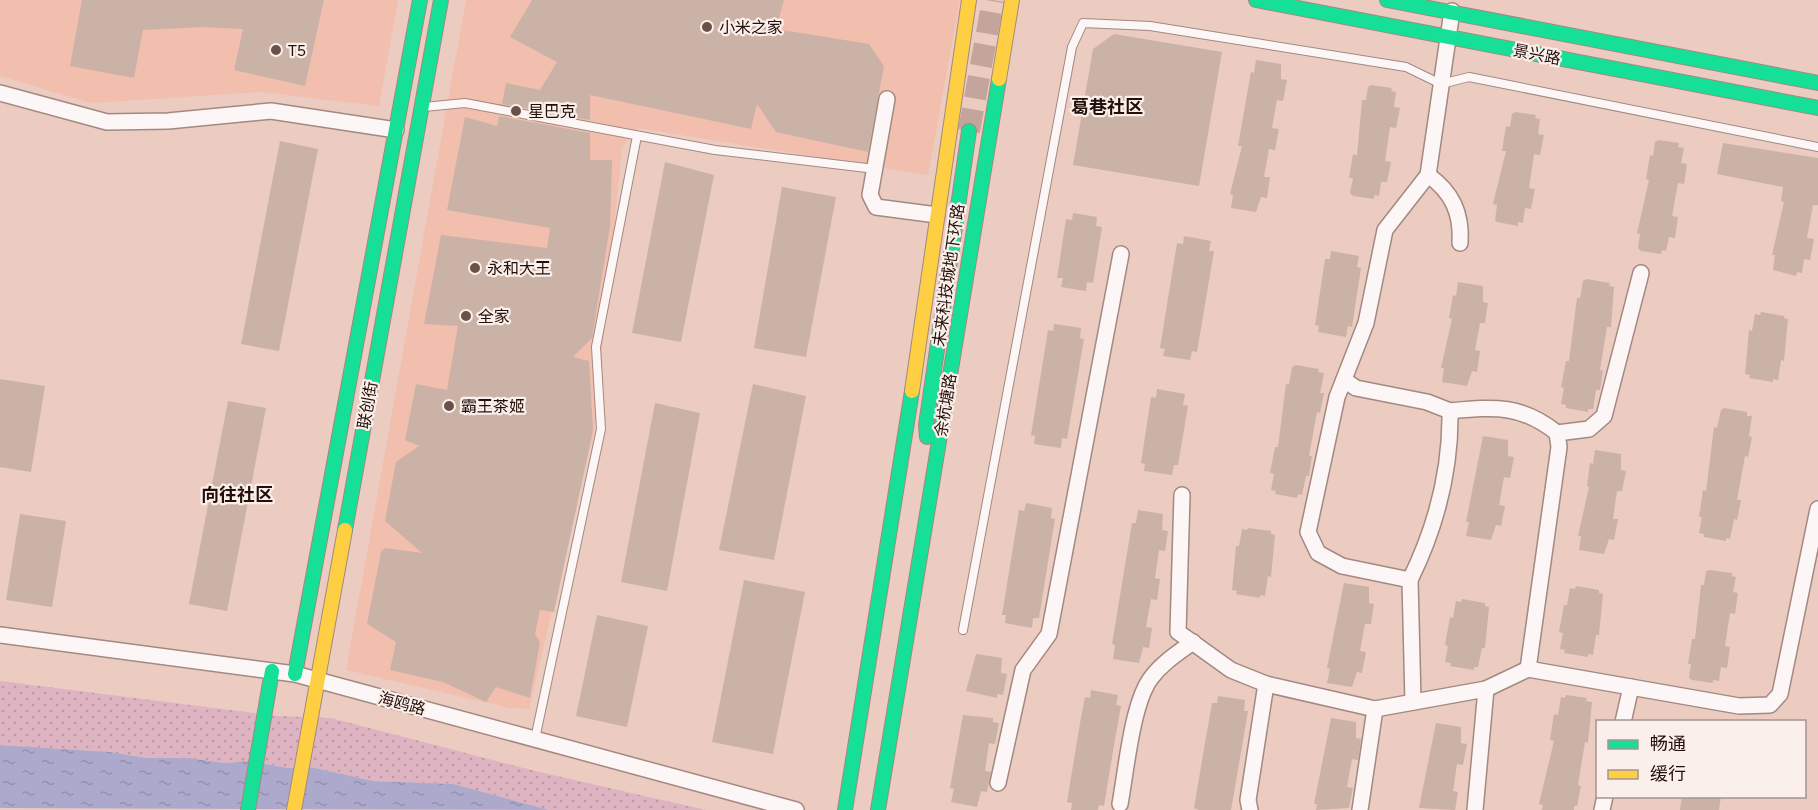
<svg xmlns="http://www.w3.org/2000/svg" width="1818" height="810" viewBox="0 0 1818 810" font-family="Figtree,'Noto Sans SC',sans-serif">
<style>
.built{fill:#f2beae}
.grass{fill:url(#grass-dots)}
.water{fill:url(#water-ripples)}
.building{fill:#cbb2a6}
.lines{fill:none;stroke-linecap:round;stroke-linejoin:round}
.secondary-tunnel{stroke:#c4a59b;stroke-width:22;stroke-dasharray:22 11;stroke-linecap:butt}
.lane-casing{stroke:#a28981;stroke-width:10}
.street-casing{stroke:#a28981;stroke-width:18}
.fast-casing{stroke:#a28981;stroke-width:16}
.slow-casing{stroke:#a28981;stroke-width:16}
.lane{stroke:#fcf7f6;stroke-width:8}
.street{stroke:#fcf7f6;stroke-width:15}
.fast{stroke:#16e098;stroke-width:14}
.slow{stroke:#ffcf43;stroke-width:14}
.poi-dot{fill:#695149;stroke:#fbefeb;stroke-width:2}
.labels{text-anchor:middle;stroke-width:4.5;stroke-linejoin:round;paint-order:stroke}
.poi-label{font-size:16px;fill:#230f09;stroke:#fbefeb;text-anchor:start}
.street-label{font-size:16px;fill:#230f09;stroke:#fbefeb}
.neighbourhood-label{font-size:18px;font-weight:bold;fill:#230f09;stroke:#fbefeb}
</style>
<defs>
<pattern id="grass-dots" width="8" height="8" patternUnits="userSpaceOnUse" patternTransform="scale(1.5)"><rect width="8" height="8" fill="#deb4c2"/><path d="M2 2h.1M6 6h.1" fill="none" stroke="#be9aa5" stroke-width="1.8" stroke-linecap="round"/></pattern>
<pattern id="water-ripples" width="26" height="14" patternUnits="userSpaceOnUse" patternTransform="scale(1.5)"><rect width="26" height="14" fill="#ada9cc"/><path d="M2 4q2-2 4 0t4 0M15 11q2-2 4 0t4 0" fill="none" stroke="#9590ae"/></pattern>
</defs>
<rect width="100%" height="100%" fill="#eccbc0"/>
<g class="built">
<polygon points="0,0 398,0 379,106 261,92 91,103 0,76"/>
<polygon points="466,0 960,0 928,175 638,128 622,148 594,432 529,709 510,708 346,670"/>
</g>
<polygon class="grass" points="0,681 277,716 331,718 535,771 706,810 549,810 454,784 373,781 315,768 288,768 251,761 225,763 189,758 147,758 110,752 0,745"/>
<polygon class="water" points="0,745 110,752 147,758 189,758 225,763 250,761 288,768 315,768 373,781 454,784 549,810 0,808"/>
<g class="building">
<polygon points="82,0 324,0 305,86 234,70 243,29 204,27 143,30 134,78 70,66"/>
<polygon points="532,0 784,0 776,29 869,44 884,66 868,152 776,132 757,104 751,129 590,95 590,120 502,104 506,83 540,90 557,62 510,37"/>
<polygon points="1114,34 1222,52 1199,186 1073,165 1093,49"/>
<polygon points="1256,60 1281,64 1281,79 1287,80 1283,101 1277,100 1272,128 1279,129 1275,150 1269,149 1264,177 1270,177 1267,198 1261,197 1256,212 1231,208 1233,195 1230,194 1242,146 1238,146 1251,72 1254,73"/>
<polygon points="1371,85 1392,88 1391,91 1396,92 1394,107 1400,108 1396,128 1390,127 1385,161 1391,162 1387,182 1381,182 1379,196 1374,195 1374,199 1353,196 1350,193 1353,178 1349,178 1353,154 1357,155 1362,100 1366,100 1368,87"/>
<polygon points="1515,112 1536,115 1535,118 1540,119 1538,134 1544,135 1540,155 1534,154 1529,188 1535,189 1531,209 1525,208 1523,223 1518,222 1518,226 1497,222 1495,220 1497,205 1493,204 1506,151 1502,151 1506,126 1510,127 1512,114"/>
<polygon points="499,116 590,133 590,160 612,160 610,226 592,338 573,357 589,361 593,430 554,612 540,610 535,634 540,642 530,698 496,687 486,702 443,682 390,670 396,642 367,624 381,552 385,548 422,553 385,521 396,462 419,446 405,440 416,384 447,390 458,326 424,324 441,235 547,248 550,228 447,210 465,117 497,126"/>
<polygon points="1659,140 1679,143 1678,147 1684,148 1681,163 1687,164 1684,184 1678,183 1672,216 1678,217 1675,238 1669,237 1666,251 1662,250 1661,254 1641,251 1638,248 1640,234 1637,233 1649,180 1646,179 1650,155 1653,156 1655,142"/>
<polygon points="280,141 318,149 279,351 241,344"/>
<polygon points="1723,143 1818,158 1818,205 1813,205 1807,238 1814,239 1810,260 1804,259 1802,273 1797,272 1796,276 1773,270 1775,255 1772,255 1784,202 1781,201 1783,187 1717,174"/>
<polygon points="665,162 714,175 681,342 632,333"/>
<polygon points="782,187 836,197 806,357 754,348"/>
<polygon points="1073,213 1097,217 1096,226 1102,227 1093,283 1087,282 1086,291 1061,287 1063,278 1057,278 1066,219 1072,220"/>
<polygon points="1184,236 1211,241 1209,251 1214,251 1197,352 1192,351 1190,360 1163,356 1165,349 1160,348 1177,243 1183,244"/>
<polygon points="1331,251 1359,256 1357,267 1361,268 1352,327 1348,326 1346,337 1318,332 1319,326 1315,325 1325,259 1330,259"/>
<polygon points="1587,279 1610,283 1609,286 1614,287 1611,327 1607,327 1600,370 1603,370 1600,390 1596,390 1593,409 1588,409 1588,412 1566,408 1566,405 1561,404 1564,388 1561,387 1566,361 1569,361 1577,298 1580,298 1583,281"/>
<polygon points="1458,282 1483,286 1483,302 1488,303 1485,323 1480,323 1475,350 1480,351 1477,372 1472,371 1467,386 1442,382 1444,368 1441,368 1452,319 1449,318 1453,295 1456,296"/>
<polygon points="1761,312 1784,316 1784,318 1788,319 1784,361 1781,360 1778,380 1773,379 1773,382 1749,378 1750,375 1745,374 1749,330 1752,331 1755,314 1760,315"/>
<polygon points="1054,324 1081,328 1080,338 1084,339 1067,439 1062,438 1061,448 1034,444 1035,436 1031,435 1048,330 1053,331"/>
<polygon points="1296,365 1319,369 1318,372 1324,373 1320,393 1324,393 1320,413 1317,412 1309,456 1312,456 1309,476 1306,476 1302,495 1298,494 1297,498 1275,494 1276,491 1271,490 1274,474 1270,473 1275,447 1278,447 1286,384 1289,384 1292,367"/>
<polygon points="0,379 45,386 31,472 0,467"/>
<polygon points="753,384 806,396 774,560 719,550"/>
<polygon points="1157,389 1185,394 1183,405 1188,406 1178,465 1174,465 1172,475 1144,471 1145,464 1141,463 1151,397 1156,398"/>
<polygon points="228,401 266,408 227,611 189,604"/>
<polygon points="655,403 700,413 667,591 621,582"/>
<polygon points="1724,408 1747,412 1747,416 1752,416 1749,436 1752,437 1748,457 1745,456 1737,500 1741,500 1737,520 1734,519 1730,539 1726,538 1726,541 1704,537 1704,534 1699,533 1702,517 1699,517 1703,490 1706,491 1714,427 1717,428 1721,410"/>
<polygon points="1483,436 1508,440 1508,456 1514,457 1510,478 1504,477 1499,505 1505,506 1501,526 1496,525 1491,540 1466,536 1469,522 1466,522"/>
<polygon points="1595,450 1621,454 1621,470 1626,471 1622,491 1617,491 1613,519 1618,519 1614,540 1609,539 1604,554 1579,550 1581,536 1578,536 1589,487 1587,486 1590,463 1593,464"/>
<polygon points="1026,503 1052,508 1051,518 1055,519 1039,618 1033,618 1032,628 1005,623 1006,615 1002,615 1019,510 1024,511"/>
<polygon points="1138,510 1163,514 1162,530 1168,531 1165,551 1159,550 1155,578 1160,579 1157,600 1151,599 1146,627 1152,628 1149,648 1143,647 1139,663 1113,659 1115,645 1112,644 1132,523 1136,523"/>
<polygon points="20,514 66,521 52,607 6,600"/>
<polygon points="1248,528 1271,531 1271,534 1275,535 1271,577 1268,576 1265,596 1260,595 1260,598 1236,594 1237,591 1232,590 1236,546 1239,546 1242,529 1247,530"/>
<polygon points="1710,570 1732,573 1732,576 1736,577 1733,592 1738,593 1735,614 1730,613 1725,646 1730,647 1727,668 1721,667 1719,681 1713,680 1713,683 1692,680 1689,678 1691,664 1688,664 1692,639 1695,639 1701,585 1704,585 1706,571"/>
<polygon points="744,580 805,592 773,754 712,742"/>
<polygon points="1344,583 1369,587 1369,603 1374,604 1371,624 1365,624 1360,651 1366,652 1362,673 1357,672 1352,687 1327,683 1330,669 1327,668"/>
<polygon points="1576,586 1599,590 1599,593 1603,594 1599,635 1596,635 1593,655 1588,654 1588,657 1564,653 1565,650 1560,649 1563,633 1559,632 1564,605 1567,605 1570,588 1575,589"/>
<polygon points="1462,599 1485,603 1485,606 1489,607 1485,648 1482,648 1478,667 1474,667 1474,670 1450,666 1451,663 1445,662 1448,646 1445,645 1450,617 1453,618 1456,601 1461,602"/>
<polygon points="597,615 648,626 627,727 576,716"/>
<polygon points="976,654 1002,658 1001,673 1007,674 1003,695 997,694 997,698 966,691"/>
<polygon points="1091,690 1118,695 1116,705 1121,706 1114,745 1104,806 1099,805 1098,810 1071,810 1072,803 1067,802 1080,723 1085,697 1090,698"/>
<polygon points="1566,695 1587,698 1586,701 1592,702 1588,743 1585,742 1578,785 1581,786 1577,806 1574,806 1574,810 1542,810 1543,805 1539,804 1554,741 1550,740 1554,714 1558,715 1561,697 1565,698"/>
<polygon points="1218,696 1245,700 1244,711 1248,711 1234,793 1231,810 1199,810 1194,808 1206,737 1212,703 1217,703"/>
<polygon points="963,715 993,718 993,722 999,723 995,744 989,743 985,771 991,772 987,792 981,791 977,807 951,802 954,789 950,788"/>
<polygon points="1331,718 1356,722 1356,738 1361,739 1358,760 1352,759 1347,787 1353,788 1349,808 1316,810 1317,804 1314,804"/>
<polygon points="1436,723 1461,727 1461,743 1467,744 1463,765 1457,764 1453,791 1458,792 1455,810 1419,808"/>
<polygon points="1682,796 1721,796 1719,810 1680,810"/>
</g>
<g class="lines">
<polyline class="secondary-tunnel" points="969,131 993,0"/>
<g class="lane-casing">
<g id="lane">
<polyline points="424,107 465,103 715,150 875,169"/>
<polyline points="963,630 1072,47 1083,23 1150,26 1406,67 1441,84 1469,77 1818,147"/>
<polyline points="535,739 601,429 596,347 637,136"/>
</g>
</g>
<g class="street-casing">
<g id="street">
<polyline points="0,93 107,122 168,121 271,111 396,130"/>
<polyline points="887,99 870,195 876,207 937,215"/>
<path d="M1428,175C1452,192 1462,213 1460,243"/>
<path d="M1344,380L1356,388L1427,402L1450,411C1451,471 1436,527 1410,580"/>
<path d="M1450,411C1494,407 1521,404 1557,433L1559,447L1528,669"/>
<polyline points="1557,433 1589,429 1604,416 1641,273"/>
<polyline points="1182,495 1178,632 1231,670 1266,684 1375,709 1486,689 1528,669 1739,706 1770,705 1780,694 1818,509"/>
<polyline points="0,635 295,674 796,810"/>
<polyline points="1413,702 1410,580 1342,566 1318,553 1308,532 1337,397 1366,323 1385,230 1428,175 1452,11"/>
<polyline points="1623,722 1631,687"/>
<polyline points="998,783 1023,670 1049,634 1121,254"/>
<path d="M1120,804C1126,772 1132,703 1151,678C1162,663 1178,653 1193,642"/>
<polyline points="1250,810 1248,800 1266,684"/>
<polyline points="1360,810 1375,709"/>
<polyline points="1475,810 1486,689"/>
<polyline points="1602,810 1605,796"/>
</g>
</g>
<g class="fast-casing">
<g id="fast">
<polyline points="1256,0 1818,108"/>
<polyline points="1387,0 1818,83"/>
<polyline points="927,437 926,425 969,131"/>
<polyline points="345,530 441,0"/>
<polyline points="295,674 420,0"/>
<polyline points="248,810 272,671"/>
<polyline points="845,810 912,391"/>
<polyline points="878,810 999,79"/>
</g>
</g>
<g class="slow-casing">
<g id="slow">
<polyline points="999,79 1012,0"/>
<polyline points="912,391 969,0"/>
<polyline points="294,810 345,530"/>
</g>
</g>
<use href="#lane" class="lane"/>
<use href="#street" class="street"/>
<use href="#fast" class="fast"/>
<use href="#slow" class="slow"/>
</g>
<g class="poi-dot">
<circle cx="707" cy="27" r="6"/>
<circle cx="276" cy="50" r="6"/>
<circle cx="516" cy="111" r="6"/>
<circle cx="475" cy="268" r="6"/>
<circle cx="466" cy="316" r="6"/>
<circle cx="449" cy="406" r="6"/>
</g>
<g class="labels">
<g class="poi-label">
<text x="719" y="33">小米之家</text>
<text x="288" y="56">T5</text>
<text x="528" y="117">星巴克</text>
<text x="487" y="274">永和大王</text>
<text x="478" y="322">全家</text>
<text x="461" y="412">霸王茶姬</text>
</g>
<g class="street-label">
<text transform="translate(1537 54) rotate(11)" y="6">景兴路</text>
<text transform="translate(948 275) rotate(-82)" y="6">未来科技城地下环路</text>
<text transform="translate(367 405) rotate(-80)" y="6">联创街</text>
<text transform="translate(945 405) rotate(-81)" y="6">余杭塘路</text>
<text transform="translate(402 703) rotate(15)" y="6">海鸥路</text>
</g>
<g class="neighbourhood-label">
<text x="1107" y="113">葛巷社区</text>
<text x="237" y="501">向往社区</text>
</g>
</g>
<rect x="1596" y="720" width="210" height="78" fill="#fbefeb" stroke="#a59591" stroke-width="1.5"/>
<rect x="1608" y="740" width="30" height="9" fill="#16e098" stroke="#a59591" stroke-width="1.5"/>
<text x="1650" y="750" font-size="18" fill="#230f09">畅通</text>
<rect x="1608" y="770" width="30" height="9" fill="#ffcf43" stroke="#a59591" stroke-width="1.5"/>
<text x="1650" y="780" font-size="18" fill="#230f09">缓行</text>
</svg>
